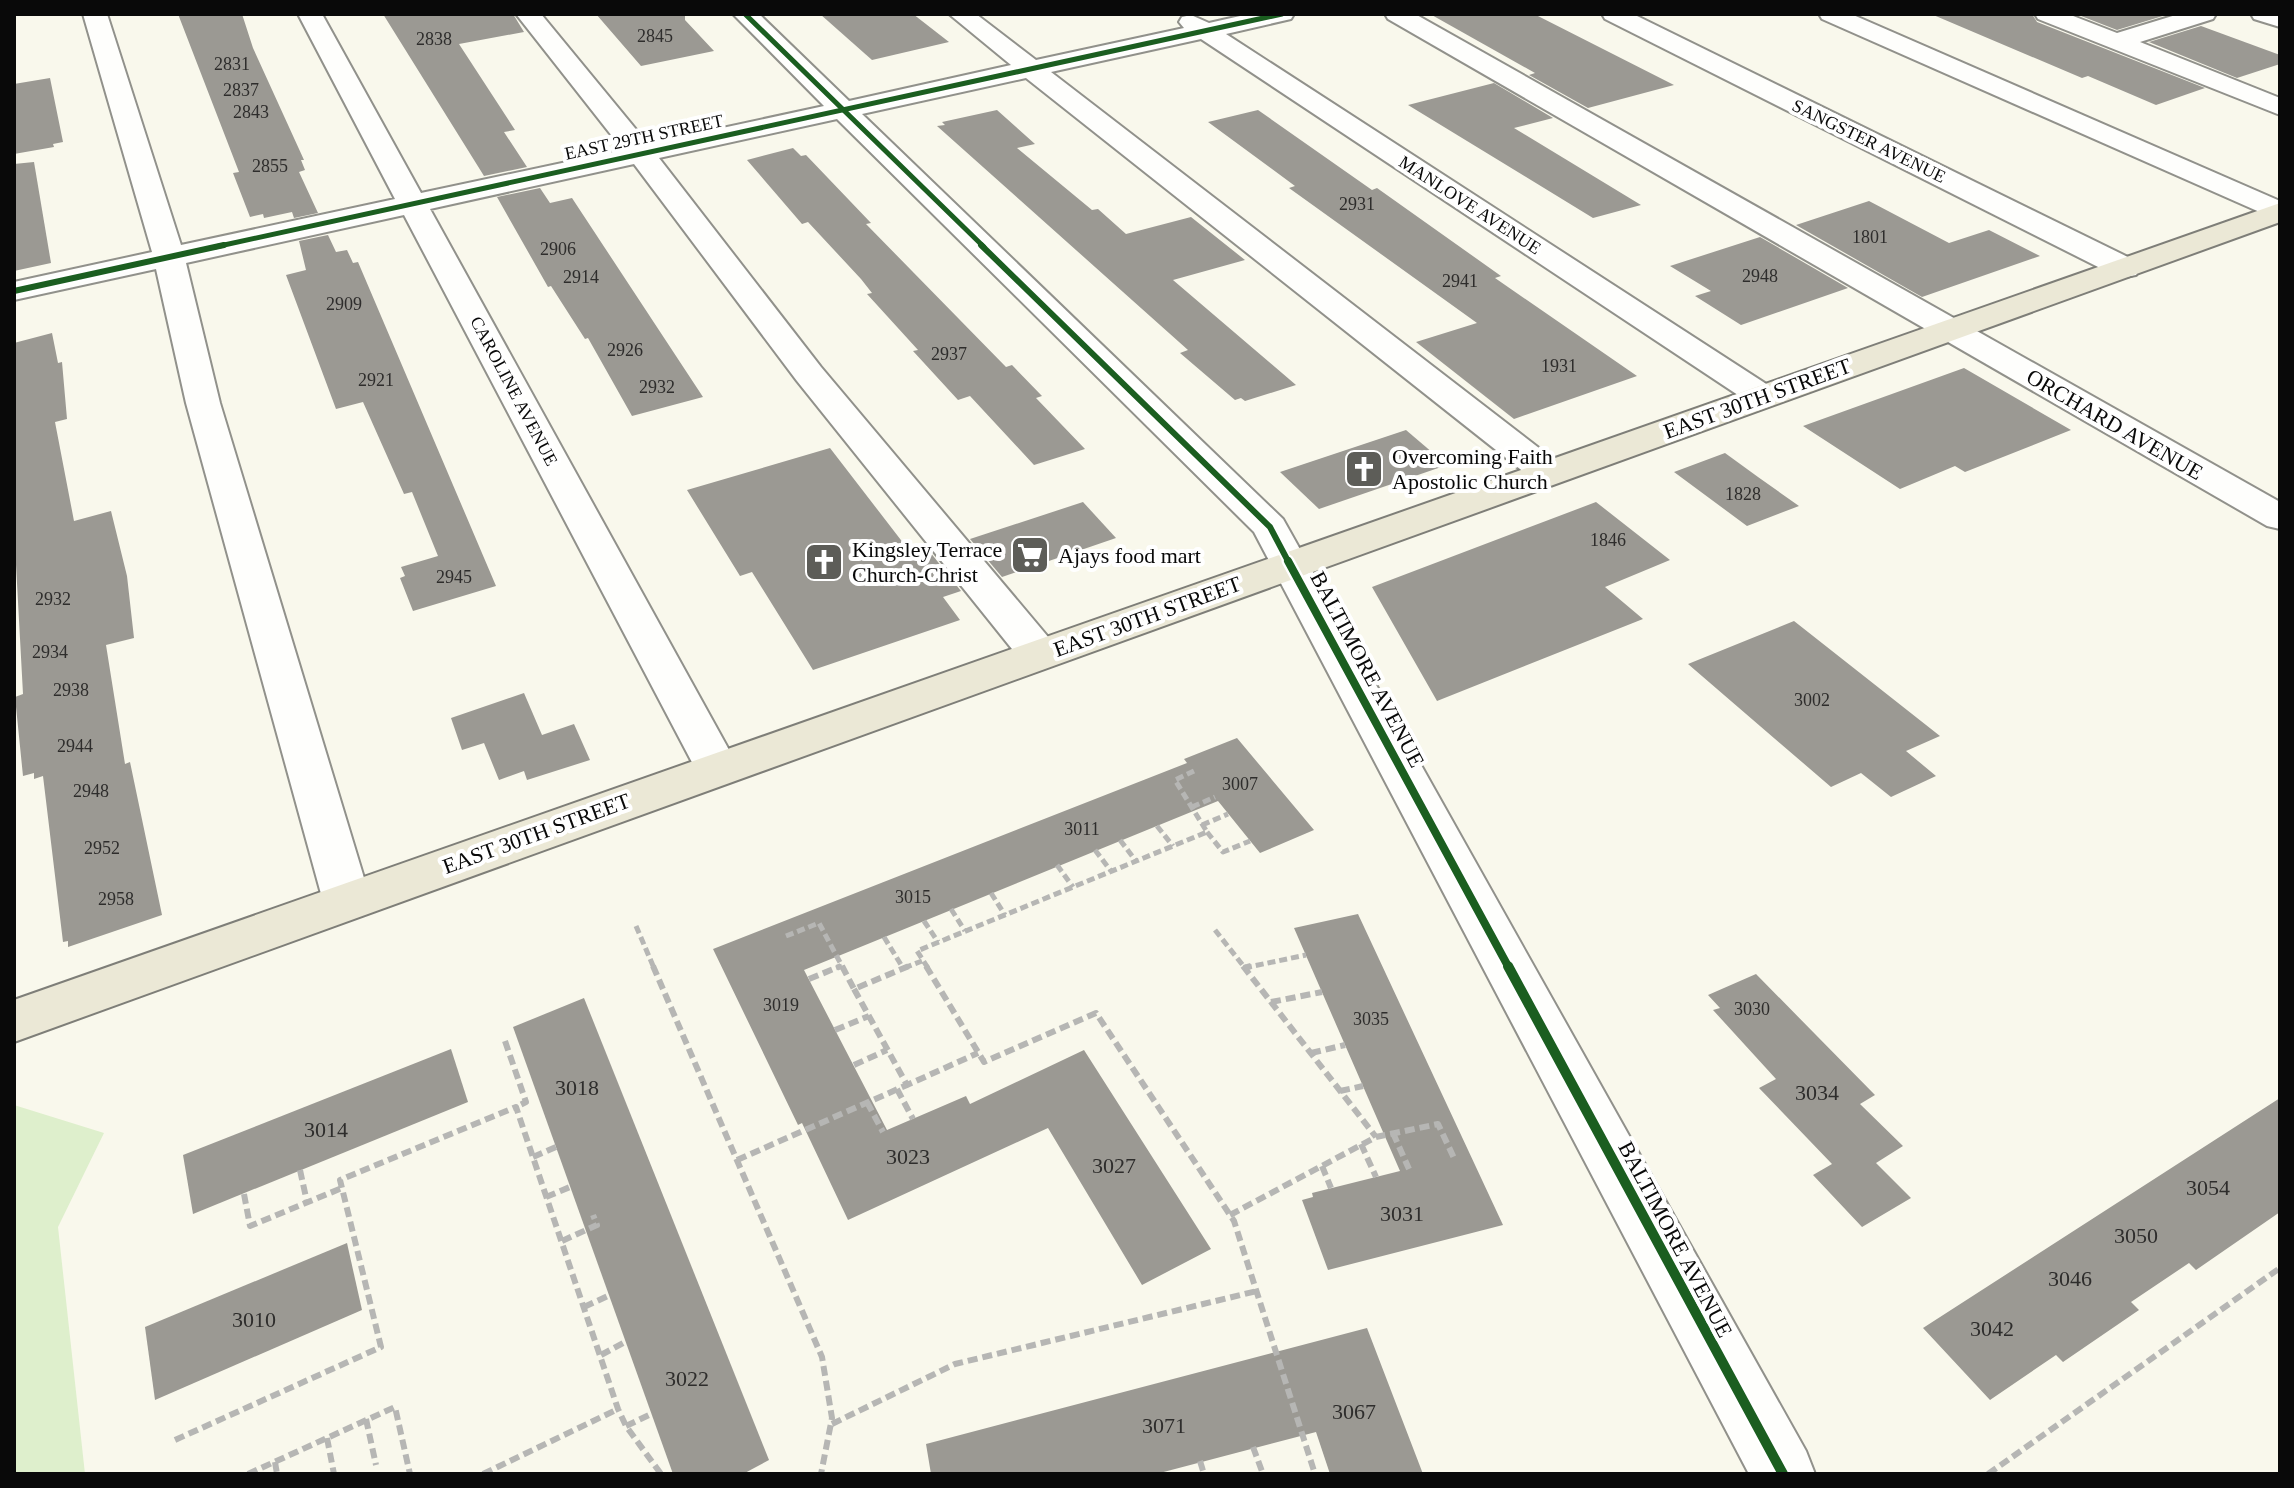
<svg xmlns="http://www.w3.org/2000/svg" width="2294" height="1488" viewBox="0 0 2294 1488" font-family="'Times New Roman',serif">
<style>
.green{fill:#deefcc}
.building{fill:#9b9993}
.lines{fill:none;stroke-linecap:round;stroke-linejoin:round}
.minor-casing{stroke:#91918b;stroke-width:4}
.major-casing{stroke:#7e7e78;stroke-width:4}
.path-far1{stroke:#b6b6b4;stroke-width:5;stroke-dasharray:8 4;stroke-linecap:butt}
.path{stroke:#b6b6b4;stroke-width:6;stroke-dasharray:10 5;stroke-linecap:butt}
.minor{fill:#fefefc;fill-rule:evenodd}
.major{fill:#ebe8d6;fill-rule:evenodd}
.cycleway-far3-casing{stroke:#fff;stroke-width:8}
.cycleway-far2-casing{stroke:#fff;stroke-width:10}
.cycleway-far1-casing{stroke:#fff;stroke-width:13}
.cycleway-casing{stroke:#fff;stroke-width:15}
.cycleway-far3{stroke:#1b5e20;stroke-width:5}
.cycleway-far2{stroke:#1b5e20;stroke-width:6}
.cycleway-far1{stroke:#1b5e20;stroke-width:8}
.cycleway{stroke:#1b5e20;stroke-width:10}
.labels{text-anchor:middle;stroke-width:8;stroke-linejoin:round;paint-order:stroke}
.number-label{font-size:18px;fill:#2e2d2c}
.far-street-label{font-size:18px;fill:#090909;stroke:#fff}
.street-label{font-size:22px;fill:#090909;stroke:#fff}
.poi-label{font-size:22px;fill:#090909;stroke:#fff;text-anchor:start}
.near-number-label{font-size:22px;fill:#2e2d2c}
</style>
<rect width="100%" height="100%" fill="#f9f8ec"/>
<polygon class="green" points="14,1105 104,1133 58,1227 85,1474 14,1474"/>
<g class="building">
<polygon points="178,14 242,14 253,48 304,160 301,160 305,170 299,172 318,213 294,218 292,212 264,218 263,214 250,217 233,173 239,172"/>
<polygon points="383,14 513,14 524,32 459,44 515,130 504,132 527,167 484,176"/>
<polygon points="596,14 685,14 685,20 714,51 641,66"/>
<polygon points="820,14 913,14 949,42 872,60"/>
<polygon points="1430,14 1534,14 1674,85 1588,108 1529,75 1535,73"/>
<polygon points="1931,14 2032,14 2037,22 2205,88 2156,105 2088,76 2082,78"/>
<polygon points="2076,14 2164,14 2166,15 2117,30"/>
<polygon points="2201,26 2280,55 2280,64 2237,78 2149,42"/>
<polygon points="50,78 63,142 53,144 54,147 14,154 14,84"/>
<polygon points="1494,83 1553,118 1514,128 1641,205 1593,218 1408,105"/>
<polygon points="997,110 1035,144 1017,148 1092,210 1098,209 1126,234 1191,217 1245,260 1173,280 1296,385 1245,401 1241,398 1235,400 1180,353 1188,350 937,126 945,125 942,122"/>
<polygon points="1258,110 1372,190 1377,188 1501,276 1495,278 1637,376 1514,419 1416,342 1477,323 1289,188 1295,186 1208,122"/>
<polygon points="793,148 801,156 806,155 871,223 866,224 1006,367 1012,365 1042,396 1036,398 1085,449 1034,465 970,396 958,400 913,351 918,350 867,294 872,293 861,279 808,222 802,224 747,160"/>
<polygon points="34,162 51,263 14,271 14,164"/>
<polygon points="540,188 550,203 572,198 703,397 632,416 588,338 585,339 551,286 548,287 497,197"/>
<polygon points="1869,201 1949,243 1989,230 2040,256 1922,297 1796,225"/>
<polygon points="328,235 336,252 347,250 353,263 358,262 496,586 413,611 400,578 405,576 401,567 438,556 412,492 404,494 363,402 336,409 286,275 306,270 299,241"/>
<polygon points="1760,237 1848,288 1741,325 1695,296 1711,291 1670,266"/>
<polygon points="52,333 58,363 62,362 67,419 55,422 74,521 111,511 127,576 134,638 106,645 125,764 130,762 162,915 68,947 68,941 63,942 43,776 34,779 34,773 23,776 15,697 23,694 14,528 14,343"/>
<polygon points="1964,368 2071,430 1965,472 1955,466 1900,489 1803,426"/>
<polygon points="1406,430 1447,465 1319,509 1280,472"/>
<polygon points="830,448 914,557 930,552 961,591 943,597 960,620 813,670 752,572 740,576 687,490"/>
<polygon points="1725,453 1758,477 1799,506 1747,526 1674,472"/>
<polygon points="1083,502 1116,538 1002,577 970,539"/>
<polygon points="1596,502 1670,560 1605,587 1643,619 1437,701 1372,587"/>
<polygon points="1794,621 1940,736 1906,751 1936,776 1891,797 1861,773 1831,787 1688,664"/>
<polygon points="524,693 542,735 574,724 590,760 527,780 524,771 499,780 484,743 462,750 451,718"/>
<polygon points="1237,738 1314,830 1260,853 1218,801 804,970 887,1130 966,1096 970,1104 1084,1050 1211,1249 1142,1285 1048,1128 848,1220 802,1123 798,1125 713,949 1187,763 1184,759"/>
<polygon points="1358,914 1503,1225 1328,1270 1302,1200 1313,1197 1312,1193 1400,1171 1294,928"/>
<polygon points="1756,974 1875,1095 1860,1104 1903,1146 1876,1163 1911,1198 1862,1227 1813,1175 1832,1164 1759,1088 1776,1079 1713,1010 1720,1008 1708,995"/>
<polygon points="584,998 769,1460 743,1474 673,1474 513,1027"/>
<polygon points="451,1049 468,1102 193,1214 183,1155"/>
<polygon points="2280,1098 2280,1212 2196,1270 2189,1263 2131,1302 2139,1310 2063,1362 2056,1355 1990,1400 1923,1328"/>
<polygon points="347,1243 362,1310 155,1400 145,1327"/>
<polygon points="1367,1328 1423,1474 1330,1474 1316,1432 1156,1474 931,1474 926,1444"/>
</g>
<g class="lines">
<g class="minor-casing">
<g id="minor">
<polygon points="83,14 107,14 181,245 395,199 298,14 322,14 421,193 623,150 516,14 541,14 648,144 824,106 733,14 759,14 849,101 1011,65 949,14 976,14 1036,60 1184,28 1179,22 1182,17 1191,15 1209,23 1249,14 1294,14 1291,19 1226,34 1774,389 1779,396 1774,403 1762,406 1750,403 1201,39 1051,72 1561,465 1566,473 1561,481 1548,484 1535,481 1026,78 862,114 1283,519 1806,1451 1815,1474 1749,1474 1254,532 837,119 659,158 821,367 1054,644 1060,654 1054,664 1039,668 1024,664 797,381 634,164 430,209 739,768 733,779 717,784 701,779 695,768 404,215 186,263 220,403 371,901 364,914 347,919 330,914 323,901 186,403 156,269 14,300 14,282 152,252"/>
<polygon points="1385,14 1415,14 2280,502 2280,529 2267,526 1388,19"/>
<polygon points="1602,14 1633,14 2136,261 2141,268 2136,275 2125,277 2114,275 1605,19"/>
<polygon points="1819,14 1851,14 2280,201 2280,221 1822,19"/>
<polygon points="2035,14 2068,14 2117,33 2179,14 2216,14 2213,19 2140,42 2280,98 2280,115 2038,19"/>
<polygon points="2251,14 2280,14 2280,27 2254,19"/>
</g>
</g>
<g class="major-casing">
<polygon id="major" points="2280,203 2280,222 14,1042 14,1000"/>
</g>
<g class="path-far1">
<polyline points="1192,807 1215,797"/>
<polyline points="1202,825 1228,814"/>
<polyline points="1157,826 1173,846"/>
<polyline points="1207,832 1223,852 1250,841"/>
<polyline points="1120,840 1136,861"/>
<polyline points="1095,850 1111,871"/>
<polyline points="1057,865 1073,887"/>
<polyline points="991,893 1005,915"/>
<polyline points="951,909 965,931"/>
<polyline points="924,921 938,942"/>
<polyline points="636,926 654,968"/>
<polyline points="1215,930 1245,968"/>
<polyline points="786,936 819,923 843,968"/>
<polyline points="884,937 903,968"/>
<polyline points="836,968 842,966"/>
<polyline points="904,968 922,961"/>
<polyline points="928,968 917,951 1207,832 1175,780 1194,771"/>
<polyline points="1244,968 1306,955"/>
</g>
<g class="path">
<polyline points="653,966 822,1357 832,1418 821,1474"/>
<polyline points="842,966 854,989 909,966"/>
<polyline points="926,966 984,1062 1096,1013 1234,1221 1315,1474"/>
<polyline points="1243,966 1376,1137"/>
<polyline points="1244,968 1251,966"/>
<polyline points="809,979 841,966"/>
<polyline points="854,989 907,1085 978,1053"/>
<polyline points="1271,1002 1322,992"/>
<polyline points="835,1030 869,1016"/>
<polyline points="505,1041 526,1102 516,1107"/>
<polyline points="1311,1053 1345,1045"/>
<polyline points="854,1065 887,1050"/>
<polyline points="897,1089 913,1119"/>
<polyline points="1340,1091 1363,1086"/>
<polyline points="867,1102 883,1132"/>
<polyline points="1393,1133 1409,1169"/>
<polyline points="1361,1144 1376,1177"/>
<polyline points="533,1157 556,1147"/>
<polyline points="737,1160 907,1085"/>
<polyline points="1322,1166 1331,1188"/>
<polyline points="300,1170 307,1202"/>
<polyline points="244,1194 250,1226 342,1188"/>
<polyline points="546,1197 570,1187"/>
<polyline points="1230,1215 1376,1137 1438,1124 1454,1158"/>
<polyline points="562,1241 597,1225 593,1215"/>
<polyline points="584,1307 608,1296"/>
<polyline points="601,1355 625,1342"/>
<polyline points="366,1419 376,1465"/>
<polyline points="832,1424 955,1364 1257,1291"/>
<polyline points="626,1426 651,1414"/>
<polyline points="327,1438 334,1474"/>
<polyline points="175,1440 381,1347 340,1180 516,1107 618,1409 626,1426 661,1474"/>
<polyline points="1253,1447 1263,1474"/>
<polyline points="1200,1461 1204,1474"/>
<polyline points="275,1462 277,1474"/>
<polyline points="248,1474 395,1407 410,1474"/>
<polyline points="483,1474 618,1409"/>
<polyline points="1988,1474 2280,1268"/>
</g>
<use href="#minor" class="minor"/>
<use href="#major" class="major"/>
<g class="cycleway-far3-casing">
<g id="cycleway-far3">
<polyline points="745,14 984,247"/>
<polyline points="215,247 1282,14"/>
</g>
</g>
<g class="cycleway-far2-casing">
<g id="cycleway-far2">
<polyline points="981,245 1270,527 1289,563"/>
<polyline points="14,291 224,245"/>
</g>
</g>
<g class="cycleway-far1-casing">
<polyline id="cycleway-far1" points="1288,561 1509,968"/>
</g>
<g class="cycleway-casing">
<polyline id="cycleway" points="1508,966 1783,1474"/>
</g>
<use href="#cycleway-far3" class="cycleway-far3"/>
<use href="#cycleway-far2" class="cycleway-far2"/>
<use href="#cycleway-far1" class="cycleway-far1"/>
<use href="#cycleway" class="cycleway"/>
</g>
<defs>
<g id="church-square" transform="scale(2)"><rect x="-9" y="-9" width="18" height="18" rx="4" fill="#5d5d58" stroke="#fff"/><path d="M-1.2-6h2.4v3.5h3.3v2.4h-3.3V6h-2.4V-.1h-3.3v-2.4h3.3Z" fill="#fff"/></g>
<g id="supermarket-square" transform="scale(2)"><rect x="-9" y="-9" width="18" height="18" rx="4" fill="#5d5d58" stroke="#fff"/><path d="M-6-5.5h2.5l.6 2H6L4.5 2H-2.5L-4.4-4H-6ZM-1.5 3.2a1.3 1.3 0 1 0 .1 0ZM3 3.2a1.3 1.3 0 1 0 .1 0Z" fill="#fff"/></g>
</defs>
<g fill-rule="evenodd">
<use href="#church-square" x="1364" y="469"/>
<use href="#supermarket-square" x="1030" y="555"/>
<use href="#church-square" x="824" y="562"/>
</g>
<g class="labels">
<g class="number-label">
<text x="655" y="42">2845</text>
<text x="434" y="45">2838</text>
<text x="232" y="70">2831</text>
<text x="241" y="96">2837</text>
<text x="251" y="118">2843</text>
<text x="270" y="172">2855</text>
<text x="1357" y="210">2931</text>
<text x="1870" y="243">1801</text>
<text x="558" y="255">2906</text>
<text x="1760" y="282">2948</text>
<text x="581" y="283">2914</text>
<text x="1460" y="287">2941</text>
<text x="344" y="310">2909</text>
<text x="625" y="356">2926</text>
<text x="949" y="360">2937</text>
<text x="1559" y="372">1931</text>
<text x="376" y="386">2921</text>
<text x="657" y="393">2932</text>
<text x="1743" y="500">1828</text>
<text x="1608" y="546">1846</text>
<text x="454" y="583">2945</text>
<text x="53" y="605">2932</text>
<text x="50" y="658">2934</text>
<text x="71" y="696">2938</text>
<text x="1812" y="706">3002</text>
<text x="75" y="752">2944</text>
<text x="1240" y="790">3007</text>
<text x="91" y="797">2948</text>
<text x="1082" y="835">3011</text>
<text x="102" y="854">2952</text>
<text x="913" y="903">3015</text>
<text x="116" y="905">2958</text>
<text x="781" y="1011">3019</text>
<text x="1752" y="1015">3030</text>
<text x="1371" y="1025">3035</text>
</g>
<g class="far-street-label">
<text transform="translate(644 137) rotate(-12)" y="6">EAST 29TH STREET</text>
<text transform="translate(1869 141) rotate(26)" y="6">SANGSTER AVENUE</text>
<text transform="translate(1470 205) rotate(33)" y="6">MANLOVE AVENUE</text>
<text transform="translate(514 391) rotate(62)" y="6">CAROLINE AVENUE</text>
</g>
<g class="street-label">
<text transform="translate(1757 398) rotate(-20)" y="8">EAST 30TH STREET</text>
<text transform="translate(2115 424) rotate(30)" y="8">ORCHARD AVENUE</text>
<text transform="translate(1147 616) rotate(-20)" y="8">EAST 30TH STREET</text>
<text transform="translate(1368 669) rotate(62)" y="8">BALTIMORE AVENUE</text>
<text transform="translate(536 833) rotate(-20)" y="8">EAST 30TH STREET</text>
<text transform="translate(1676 1239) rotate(62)" y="8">BALTIMORE AVENUE</text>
</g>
<g class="poi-label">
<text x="1392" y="464">Overcoming Faith<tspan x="1392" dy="25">Apostolic Church</tspan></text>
<text x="852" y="557">Kingsley Terrace<tspan x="852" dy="25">Church-Christ</tspan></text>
<text x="1058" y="563">Ajays food mart</text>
</g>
<g class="near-number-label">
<text x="577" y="1095">3018</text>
<text x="1817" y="1100">3034</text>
<text x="326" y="1137">3014</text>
<text x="908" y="1164">3023</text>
<text x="1114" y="1173">3027</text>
<text x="2208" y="1195">3054</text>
<text x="1402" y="1221">3031</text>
<text x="2136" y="1243">3050</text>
<text x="2070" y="1286">3046</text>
<text x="254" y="1327">3010</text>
<text x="1992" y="1336">3042</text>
<text x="687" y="1386">3022</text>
<text x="1354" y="1419">3067</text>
<text x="1164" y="1433">3071</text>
</g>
</g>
<rect width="2294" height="1488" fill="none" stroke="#090909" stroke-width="32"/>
</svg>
